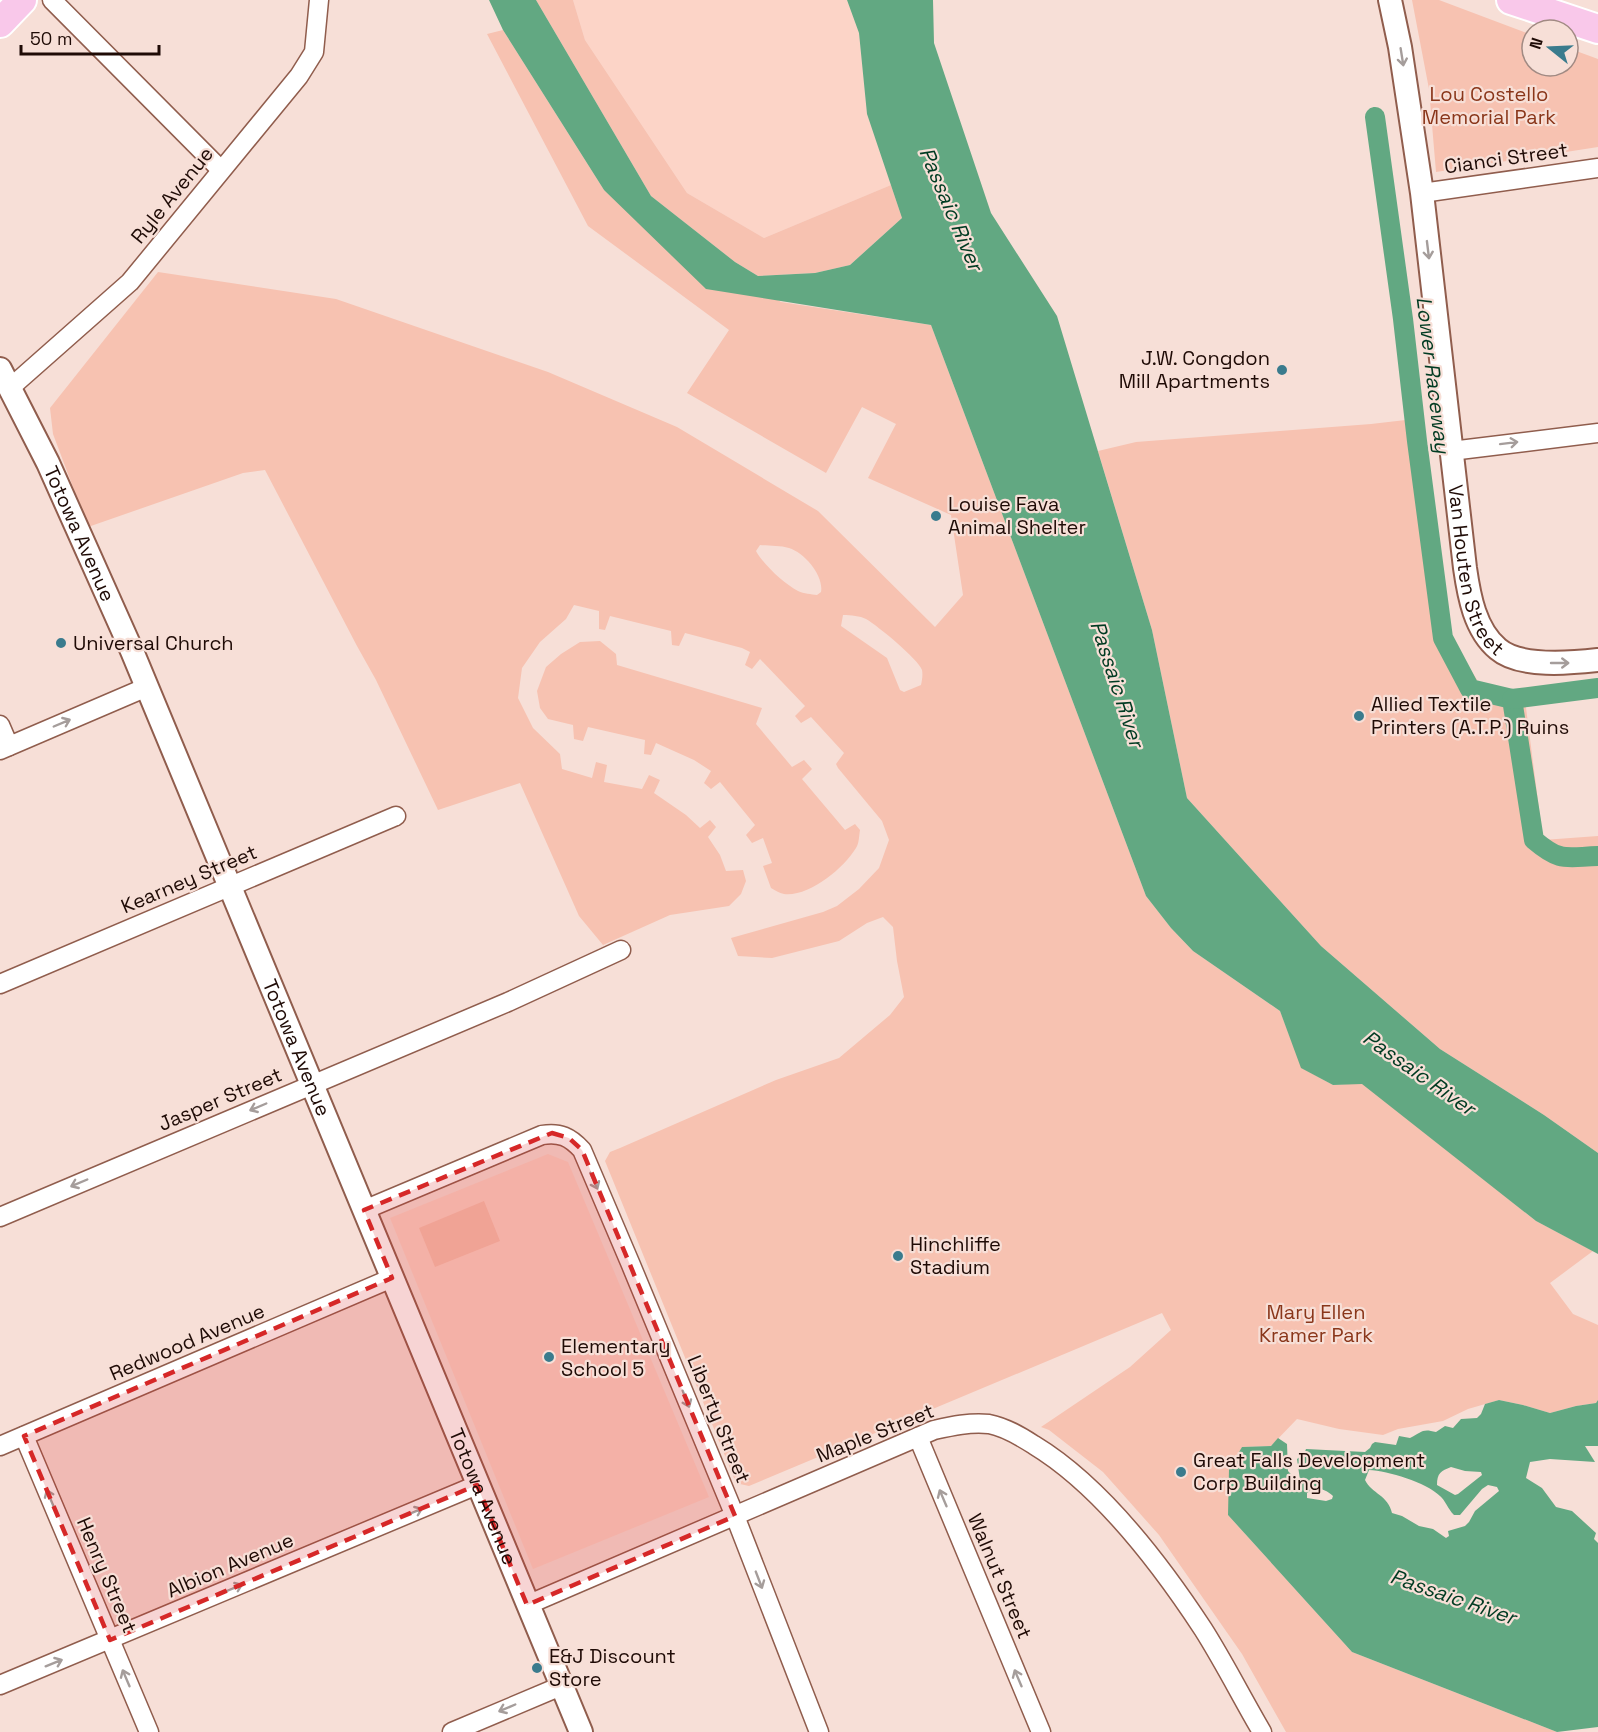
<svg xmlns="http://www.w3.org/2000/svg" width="1598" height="1732" viewBox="0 0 1598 1732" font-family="'Space Grotesk',sans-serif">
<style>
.built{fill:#fcd4c7}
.green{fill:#f7c2b1;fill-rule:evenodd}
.water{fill:#62a882;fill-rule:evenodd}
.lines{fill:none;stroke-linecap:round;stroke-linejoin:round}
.canal{stroke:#62a882;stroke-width:20}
.minor-casing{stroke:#905d4d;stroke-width:21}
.tertiary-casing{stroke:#905d4d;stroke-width:26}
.primary-casing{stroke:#fff;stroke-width:32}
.minor{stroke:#fff;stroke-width:18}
.tertiary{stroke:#fff;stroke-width:22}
.primary{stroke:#f9c8ea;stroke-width:28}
.oneway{stroke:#a59d9b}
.marked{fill:#d62828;fill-opacity:0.2;stroke:#d62828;stroke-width:4.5;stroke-dasharray:12 8;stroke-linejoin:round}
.poi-dot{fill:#3a7b8d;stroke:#f7dfd7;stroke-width:2}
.labels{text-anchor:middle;stroke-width:4.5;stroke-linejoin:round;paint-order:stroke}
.park-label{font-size:20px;fill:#8a361a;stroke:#f7dfd7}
.street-label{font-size:20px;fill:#1f0b06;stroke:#f7dfd7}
.poi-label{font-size:20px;fill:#1f0b06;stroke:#f7dfd7;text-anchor:start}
.water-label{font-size:21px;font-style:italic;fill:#003b22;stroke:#f7dfd7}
</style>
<rect width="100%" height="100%" fill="#f7dfd7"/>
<g class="built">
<polygon points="573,0 847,0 859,33 867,114 891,185 764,238 687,193 585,40"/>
<polygon points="548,1154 568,1162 709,1497 533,1569 390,1218"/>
</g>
<g class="green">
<polygon points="536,0 573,0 585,40 687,193 764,238 891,185 902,218 850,265 815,273 758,276 735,262 651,196"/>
<polygon points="1412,0 1439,0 1532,35 1532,66 1568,66 1568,48 1598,59 1598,147 1436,172 1429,89"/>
<path d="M503,30L604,190L781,302L931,325L1146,896L1171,928L1193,951L1280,1011L1302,1068L1333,1085L1362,1083L1536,1221L1593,1251L1550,1283L1573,1314L1598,1325V1400L1596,1403L1576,1406L1550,1413L1523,1405L1499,1400L1468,1409L1443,1421L1398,1429L1383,1435L1339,1429L1297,1419L1271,1446L1242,1447L1228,1515L1352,1652L1557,1732H1286L1242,1654L1159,1535L1103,1472L1049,1430L1041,1427L1130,1367L1171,1330L1162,1313L749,1486L740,1484L734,1478L605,1161L610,1152L620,1148L776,1080L839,1058L890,1015L904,997L897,961L893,927L883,917L867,923L839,941L772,958L738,956L731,938L823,912L837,906L859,889L879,868L889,840L882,821L838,768L836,764L844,753L811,717L801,723L795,716L805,706L760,659L752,669L745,665L750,652L742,648L685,633L679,646L672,645L671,631L610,616L605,630L599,629V611L574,605L566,619L540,642L522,668L518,698L533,728L560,754L562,769L592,778L596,762L607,765L604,782L642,789L649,775L660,780L654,793L686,815L700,828L710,820L716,827L708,837L720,855L726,871L743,870L746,881L741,894L729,906L670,915L603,945L579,916L520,783L438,810L376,680L357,646L265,470L243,473L88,527L53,434L50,408L158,272L336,299L548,372L677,427L818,511L935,627L963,595L951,515L868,478L896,424L862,407L826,473L687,393L729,330L588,226L487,34ZM760,545C770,546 780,545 789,548C805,553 824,576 821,592L817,595C811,594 804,594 798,591C784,584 763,564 756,551ZM843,615C851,615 860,616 866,619C878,626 918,659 922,670C923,675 922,680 921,685L904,692L900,690L887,658L841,626Z"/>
<polygon points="1423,418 1451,639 1479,683 1524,692 1543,840 1598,836 1598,1153 1544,1115 1440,1049 1321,946 1187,798 1152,630 1098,451 1136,442 1371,424"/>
<path d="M600,641L616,654L617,665L762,708L756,724L792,767L804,760L812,769L802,779L845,830L855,824L860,830C859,836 859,844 856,848C843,869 809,897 784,894C779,893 775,890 771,888L763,866L772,863L763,838L752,843L746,835L755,825L720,782L711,789L704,783L711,771L694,760L656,743L651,755L644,754L645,740L588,727L583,741L574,739L573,725L548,719L540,708L537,691L546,667L561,654L580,642Z"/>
<polygon points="484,1201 500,1241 435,1267 419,1228"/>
</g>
<g class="water">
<polygon points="489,0 536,0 651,196 735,262 758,276 815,273 850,265 902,218 867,114 859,33 847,0 933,0 934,43 991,213 1057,316 1152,630 1187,798 1321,946 1440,1049 1544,1115 1598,1153 1598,1254 1536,1221 1362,1084 1333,1085 1301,1068 1280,1011 1193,951 1171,928 1146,896 931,325 706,289 604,190 503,30"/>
<path d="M1499,1400L1523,1405L1550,1413L1576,1406L1596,1403L1598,1400V1446H1585L1595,1462L1550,1459L1530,1462L1526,1478L1542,1488L1556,1507L1572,1511L1596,1533L1594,1539L1598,1543V1727L1557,1732L1352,1652L1228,1515L1229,1469L1242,1447L1271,1446L1278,1438L1287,1444L1288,1471L1298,1482L1300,1480L1297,1459L1304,1454L1306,1449L1365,1452L1370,1448L1372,1444L1375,1442L1396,1445L1399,1436L1410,1438C1422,1432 1422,1428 1436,1432L1445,1426L1453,1428L1461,1419L1477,1418L1481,1414L1485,1404ZM1451,1467L1465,1471L1481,1472L1482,1475L1458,1494L1455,1495L1437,1485C1437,1473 1441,1471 1451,1467ZM1369,1470C1388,1471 1426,1482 1440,1496C1445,1500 1448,1509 1454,1515H1460L1482,1489L1488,1485L1497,1487L1499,1491L1475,1511L1469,1522L1465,1526L1448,1531L1449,1536L1446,1538L1433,1529L1419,1526L1402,1516L1392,1513C1388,1495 1372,1494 1365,1480ZM1314,1488C1321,1488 1328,1491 1333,1496L1332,1499L1326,1501L1307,1498V1493Z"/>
</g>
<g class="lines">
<g class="canal">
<path d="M1375,117L1403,319L1417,441L1443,638L1470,689L1512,699L1534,840C1561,863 1566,857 1598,856"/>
<polyline points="1512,699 1598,688"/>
</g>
<g class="minor-casing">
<g id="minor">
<polyline points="52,0 221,170"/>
<polyline points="1422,193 1598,168"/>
<polyline points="10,388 130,282 299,76 314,52 319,0"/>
<polyline points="1451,451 1598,433"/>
<polyline points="0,725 9,746"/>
<polyline points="0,750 147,687"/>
<polyline points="0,984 396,816"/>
<path d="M364,1210L542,1135C560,1132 570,1137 582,1150L631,1265L735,1516L819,1732"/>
<polyline points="0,1217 508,1002 621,950"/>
<polyline points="24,1436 149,1732"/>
<polyline points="918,1437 1041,1732"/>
<polyline points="0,1446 392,1278"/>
<path d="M527,1605L934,1430C952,1426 970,1422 989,1424C1005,1427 1020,1436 1034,1445C1100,1485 1161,1565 1203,1629C1224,1662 1242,1698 1262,1732"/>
<polyline points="0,1685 477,1485"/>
<polyline points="452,1732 561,1686"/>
</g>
</g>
<g class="tertiary-casing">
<g id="tertiary">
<path id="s1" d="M1390,0L1400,47L1422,193L1465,568C1469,596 1475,630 1498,649C1520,668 1571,663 1598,660"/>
<path id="s2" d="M0,369L48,463L132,651L581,1732"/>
</g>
</g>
<g class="primary-casing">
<g id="primary">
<polyline points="1511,0 1598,29"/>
<polyline points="0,23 22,0"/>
</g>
</g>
<use href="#minor" class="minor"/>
<use href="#tertiary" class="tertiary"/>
<use href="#primary" class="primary"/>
</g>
<defs><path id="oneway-shaft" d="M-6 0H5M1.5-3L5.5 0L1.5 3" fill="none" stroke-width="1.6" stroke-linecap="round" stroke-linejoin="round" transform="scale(1.5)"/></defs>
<g class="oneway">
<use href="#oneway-shaft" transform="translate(1402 57) rotate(81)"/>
<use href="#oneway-shaft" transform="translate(1428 250) rotate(83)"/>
<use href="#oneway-shaft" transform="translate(1509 443) rotate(-7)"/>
<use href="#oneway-shaft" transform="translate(1560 663)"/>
<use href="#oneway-shaft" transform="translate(62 723) rotate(-23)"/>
<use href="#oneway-shaft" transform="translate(258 1107) rotate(157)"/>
<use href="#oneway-shaft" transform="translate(594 1181) rotate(66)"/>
<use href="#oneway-shaft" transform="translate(79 1183) rotate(157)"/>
<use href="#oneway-shaft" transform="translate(686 1399) rotate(68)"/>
<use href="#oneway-shaft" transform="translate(50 1498) rotate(-113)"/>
<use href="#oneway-shaft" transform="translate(943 1498) rotate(-113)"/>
<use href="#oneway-shaft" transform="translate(414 1512) rotate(-23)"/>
<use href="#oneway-shaft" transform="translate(759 1580) rotate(69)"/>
<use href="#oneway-shaft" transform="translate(234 1588) rotate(-23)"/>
<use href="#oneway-shaft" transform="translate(54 1663) rotate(-22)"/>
<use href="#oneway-shaft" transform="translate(126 1678) rotate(-113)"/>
<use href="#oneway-shaft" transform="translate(1018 1678) rotate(-113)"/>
<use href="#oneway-shaft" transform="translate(507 1708) rotate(157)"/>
</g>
<path class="marked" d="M552,1133L569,1138L582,1150L735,1516L527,1605L477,1485L110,1640L24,1436L392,1278L364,1210Z"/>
<g class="poi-dot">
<circle cx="1282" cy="370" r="6"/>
<circle cx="936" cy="516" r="6"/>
<circle cx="61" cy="643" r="6"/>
<circle cx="1359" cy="716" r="6"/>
<circle cx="898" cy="1256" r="6"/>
<circle cx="549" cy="1357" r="6"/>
<circle cx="1181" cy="1472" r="6"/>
<circle cx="537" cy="1668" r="6"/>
</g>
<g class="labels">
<g class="park-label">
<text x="1489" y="101">Lou Costello<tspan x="1489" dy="23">Memorial Park</tspan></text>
<text x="1316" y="1319">Mary Ellen<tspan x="1316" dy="23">Kramer Park</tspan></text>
</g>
<g class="street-label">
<text transform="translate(1506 158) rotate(-8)" y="7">Cianci Street</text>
<text transform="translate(172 195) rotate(-51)" y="7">Ryle Avenue</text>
<text dy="7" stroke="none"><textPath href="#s2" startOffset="183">Totowa Avenue</textPath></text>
<text dy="7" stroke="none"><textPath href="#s1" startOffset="578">Van Houten Street</textPath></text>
<text transform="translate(189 879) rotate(-23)" y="7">Kearney Street</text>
<text dy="7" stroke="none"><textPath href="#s2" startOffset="741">Totowa Avenue</textPath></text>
<text transform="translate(220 1099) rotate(-23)" y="7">Jasper Street</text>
<text transform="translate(187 1342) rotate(-23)" y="7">Redwood Avenue</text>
<text transform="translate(719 1419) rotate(68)" y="7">Liberty Street</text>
<text transform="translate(875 1433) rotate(-22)" y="7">Maple Street</text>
<text dy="7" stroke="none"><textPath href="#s2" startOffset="1227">Totowa Avenue</textPath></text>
<text transform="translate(230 1565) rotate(-23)" y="7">Albion Avenue</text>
<text transform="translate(107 1575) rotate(67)" y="7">Henry Street</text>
<text transform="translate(1000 1576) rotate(67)" y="7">Walnut Street</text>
</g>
<g class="poi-label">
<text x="1270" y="365" text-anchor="end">J.W. Congdon<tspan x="1270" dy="23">Mill Apartments</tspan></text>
<text x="948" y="511">Louise Fava<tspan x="948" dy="23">Animal Shelter</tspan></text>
<text x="73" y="650">Universal Church</text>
<text x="1371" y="711">Allied Textile<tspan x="1371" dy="23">Printers (A.T.P.) Ruins</tspan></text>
<text x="910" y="1251">Hinchliffe<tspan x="910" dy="23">Stadium</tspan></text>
<text x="561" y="1353">Elementary<tspan x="561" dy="23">School 5</tspan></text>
<text x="1193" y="1467">Great Falls Development<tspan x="1193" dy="23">Corp Building</tspan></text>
<text x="549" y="1663">E&amp;J Discount<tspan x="549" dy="23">Store</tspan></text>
</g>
<g class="water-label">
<text transform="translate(951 209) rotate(67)" y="7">Passaic River</text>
<text transform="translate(1433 375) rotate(83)" y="7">Lower Raceway</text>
<text transform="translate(1117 684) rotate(72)" y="7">Passaic River</text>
<text transform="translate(1419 1073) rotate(35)" y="7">Passaic River</text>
<text transform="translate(1453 1597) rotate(19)" y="7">Passaic River</text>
</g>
</g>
<g transform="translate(1550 48) rotate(288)"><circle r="28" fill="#f7dfd7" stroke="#a18a83" stroke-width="1.5"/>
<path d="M0-4.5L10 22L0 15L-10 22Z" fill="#3a7b8d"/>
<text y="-9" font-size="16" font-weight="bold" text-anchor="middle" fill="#1f0b06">N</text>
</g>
<path d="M21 45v9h138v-9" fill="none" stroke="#1f0b06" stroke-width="3"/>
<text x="30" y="45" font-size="18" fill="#1f0b06" stroke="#f7dfd7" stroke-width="4.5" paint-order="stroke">50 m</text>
</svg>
